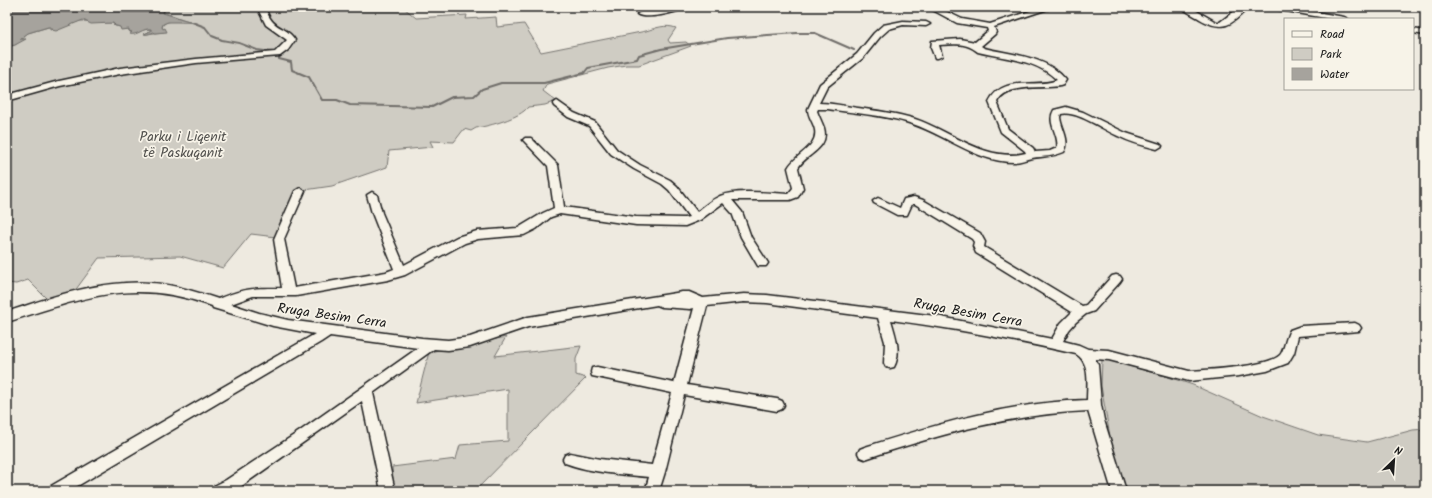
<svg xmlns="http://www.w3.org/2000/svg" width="1432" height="498" viewBox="0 0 1432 498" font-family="Kalam,sans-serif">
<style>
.green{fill:#cfccc3;stroke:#767470}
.water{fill:#a6a39d;stroke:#6f6d69}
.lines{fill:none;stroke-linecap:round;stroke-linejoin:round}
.stream{stroke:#6f6d69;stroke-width:2}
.minor-casing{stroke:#1c1c1c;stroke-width:3}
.minor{fill:#f7f3e8;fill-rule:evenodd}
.labels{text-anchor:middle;stroke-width:3.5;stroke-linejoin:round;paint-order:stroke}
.park-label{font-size:14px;fill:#52514e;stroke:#f7f3e8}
.street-label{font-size:14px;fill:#1c1c1c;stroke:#f7f3e8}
</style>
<rect width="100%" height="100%" fill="#eeeae0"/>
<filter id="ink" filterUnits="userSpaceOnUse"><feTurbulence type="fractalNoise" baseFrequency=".025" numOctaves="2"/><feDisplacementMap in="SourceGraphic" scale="8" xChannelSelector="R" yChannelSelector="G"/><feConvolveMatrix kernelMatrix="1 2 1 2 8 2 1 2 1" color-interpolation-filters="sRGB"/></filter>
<g filter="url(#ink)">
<g class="green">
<path d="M165,7H403L416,18L467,15L466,19L496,17L497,27L524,24L541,52L646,31C656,28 665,24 676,28L668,40L670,43L686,42L691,46L639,65H626L608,68L547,84L543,91L556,101L545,105L528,107C520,118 489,126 476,128L471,131L464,129L454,142L430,141L433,147L389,151L387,167L332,186L298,191L276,237L251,234L223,268L180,256L99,258L74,292L47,299L28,280L16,284L7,283V47L15,45L22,40L20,39L28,33L52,26L53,30L80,21H86L84,22C95,24 107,21 115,24V26L121,27V29H129V31L132,32L129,34L141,30L152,29L145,34L164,32L165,31L162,27C166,17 182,24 191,21C181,20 171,13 162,13L164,12Z"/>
<polygon points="506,337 495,356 581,346 576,359 576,375 586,378 475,491 394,491 392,467 456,459 460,445 508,441 508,389 416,403 429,352"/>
<polygon points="1102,358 1171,378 1193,385 1263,416 1318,435 1367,442 1413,430 1425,429 1425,491 1127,491 1113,453 1101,386"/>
</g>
<path class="water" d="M7,7H165L163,13L192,22H168L163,24L162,27L163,29L165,28L167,32L155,33L154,32C150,33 149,35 144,34L151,31V29C142,28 138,36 129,34L132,32L129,31V29L121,30L120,27L113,25H115L113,23L91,24L83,20L56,31L52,30L53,29L50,30V27H48L28,33L24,36V38L20,39H26L15,45L7,47Z"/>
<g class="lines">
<g class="stream">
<polyline points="192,22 205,27 212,36 222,40 239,43 257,50 272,52"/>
<polyline points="279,54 279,59 291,62 292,70 309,77 322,100 337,100 350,105 432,107 452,97 474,96 482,89 501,83 544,83 584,73 588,68 637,59 639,55 661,49 727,38 797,33 815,33 854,50"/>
</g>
<g class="minor-casing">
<g id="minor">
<path d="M257,7H265C273,32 285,24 295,40L288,50L280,56L196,63L120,74L60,86L7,101V95L59,81L120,68L196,59L275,52L287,40L266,25Z"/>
<path d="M673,7H685C677,13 645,20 637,14L641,12L661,11Z"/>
<path d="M927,7H937L962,19L990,24L1042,7H1054L994,27L996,32L995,34L981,46L984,48C1012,55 1047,56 1066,80L1063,85L1060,86C1042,89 1006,83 997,102L1008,129L1033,148L1035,152L1050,151L1057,148C1060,135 1046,123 1054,110L1066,107L1083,112L1126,133L1160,144L1162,146L1157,149C1144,146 1130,142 1118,136C1104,130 1076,110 1061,114L1060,117C1061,129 1071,140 1064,152C1053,157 1044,156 1032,158C1026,159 1020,162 1014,162C974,162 943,132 906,122C881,115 854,113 828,109H818L817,111C819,117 822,122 824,128C830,149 806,154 798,168L803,188L798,197L790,200H732L742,212L751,237L768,263L766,266H758L741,237L732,213L723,203L700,220L685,226L636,225L560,214L551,217L536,229L524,235L478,239L465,243L405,275L388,280L296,296H253L231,304L259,313L288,320L422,338L448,340L470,337L528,317L682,292H689L703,298L744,294L767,295L936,316L1052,339L1061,323L1072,312L976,253L973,246L974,242L972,239L915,204H912L907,215H897L874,203L873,201L878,198L900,208L904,199L914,197L923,200L980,233L985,242L984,247L1082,306L1086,305L1112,276L1116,275L1120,276L1122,279L1120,282L1094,311L1086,314L1076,322L1069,330L1063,341L1079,345L1088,349L1109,350L1189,371C1207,370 1268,367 1280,355C1284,351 1286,336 1290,330L1301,326L1355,323L1359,325L1361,328L1359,331L1298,336L1294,353L1288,363L1267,371L1239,376L1189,381L1109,360L1095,359L1098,365L1101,405L1104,420L1126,491H1112L1088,411C1011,414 938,435 865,459L860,457L858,453L860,449L865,447C938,424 1010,402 1087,400C1087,385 1091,363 1076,354C1014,340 953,328 891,320C895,334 902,352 894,367L890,368L886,367L884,363L885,342L878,318L767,303L744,302L707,306L687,385L777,399L782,401L784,405L782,409L777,411L684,395L665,472L659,491H647L646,488L649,477C621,474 591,473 565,463L563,459L565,455L570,453L600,459L652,465L672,393L597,377L592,376L591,372L592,368L597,367L674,383L694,308L690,309L662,307L657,305L528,327L470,347L448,350L434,349L373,393L395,491H381L362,401L236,490L233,491H212L214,486L226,480L300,431L418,348L330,336L321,342L69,491H49L51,486L315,334L273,326L213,308L212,306C133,277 83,298 7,322V312C56,295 110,277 162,284C182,287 200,293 218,299C244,288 255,288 282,288L274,239L295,191L300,188L305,191L284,239L294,288L386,272L394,269L372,213L367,195L372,192L377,195L382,213L404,265L457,237L477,231L518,228L543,213L554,208L548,166L525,142L523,140L525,138H531L558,165L564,207L636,217L684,218L689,217L669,190L662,184L634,169L611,154L589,126L568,117L554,106L553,104L557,101L574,113L595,122L617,150L640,165L670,180L677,186L697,212C704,206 711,200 720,196C737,189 769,193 788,194L793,188L788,168C796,154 818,147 815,130C814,123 808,117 808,109L820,84L857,54L874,33L883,25L903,21L926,22L930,24L926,26L903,25L889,29L880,37L863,58L827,87L819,103C832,103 845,106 858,108C877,111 897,113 915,119C951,131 986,163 1026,153L1025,151L1001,132L989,102C1002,74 1035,89 1057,80C1036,59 1006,59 978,52C966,42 954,44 939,45L942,56L938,58H935L931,48L932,41L960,39L975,42L988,31L987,28L957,23Z"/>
<path d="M1181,7H1190L1216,22H1220L1240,7H1248C1232,26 1222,32 1200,19C1194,15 1186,12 1181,7Z"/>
<polygon points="1271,7 1288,7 1344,17 1348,19 1331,19 1275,9"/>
<polygon points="1413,29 1425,31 1425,35 1413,33"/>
</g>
</g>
<use href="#minor" class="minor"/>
</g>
</g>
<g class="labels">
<g class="park-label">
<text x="183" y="141">Parku i Liqenit<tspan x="183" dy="16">të Paskuqanit</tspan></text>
</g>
<g class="street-label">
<text transform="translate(968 312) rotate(10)" y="5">Rruga Besim Cerra</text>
<text transform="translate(332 315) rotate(8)" y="5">Rruga Besim Cerra</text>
</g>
</g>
<rect width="1432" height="498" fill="none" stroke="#f7f3e8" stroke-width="24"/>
<rect x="12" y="12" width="1408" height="474" fill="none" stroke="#1c1c1c" stroke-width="1.5" filter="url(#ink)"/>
<rect x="1284" y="18" width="130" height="72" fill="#f7f3e8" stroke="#9f9d96"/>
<rect x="1292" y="31" width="20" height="6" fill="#f7f3e8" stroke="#9f9d96"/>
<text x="1320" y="38" font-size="12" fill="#1c1c1c">Road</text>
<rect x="1292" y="48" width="20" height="12" fill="#cfccc3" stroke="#9f9d96"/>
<text x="1320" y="58" font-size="12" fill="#1c1c1c">Park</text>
<rect x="1292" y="68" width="20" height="12" fill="#a6a39d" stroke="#9f9d96"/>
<text x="1320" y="78" font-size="12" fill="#1c1c1c">Water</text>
<g transform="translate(1394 460) rotate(25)" stroke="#f7f3e8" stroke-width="3" paint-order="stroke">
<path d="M0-3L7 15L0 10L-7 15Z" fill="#1c1c1c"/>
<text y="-6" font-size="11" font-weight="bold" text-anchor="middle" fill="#1c1c1c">N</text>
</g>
</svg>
